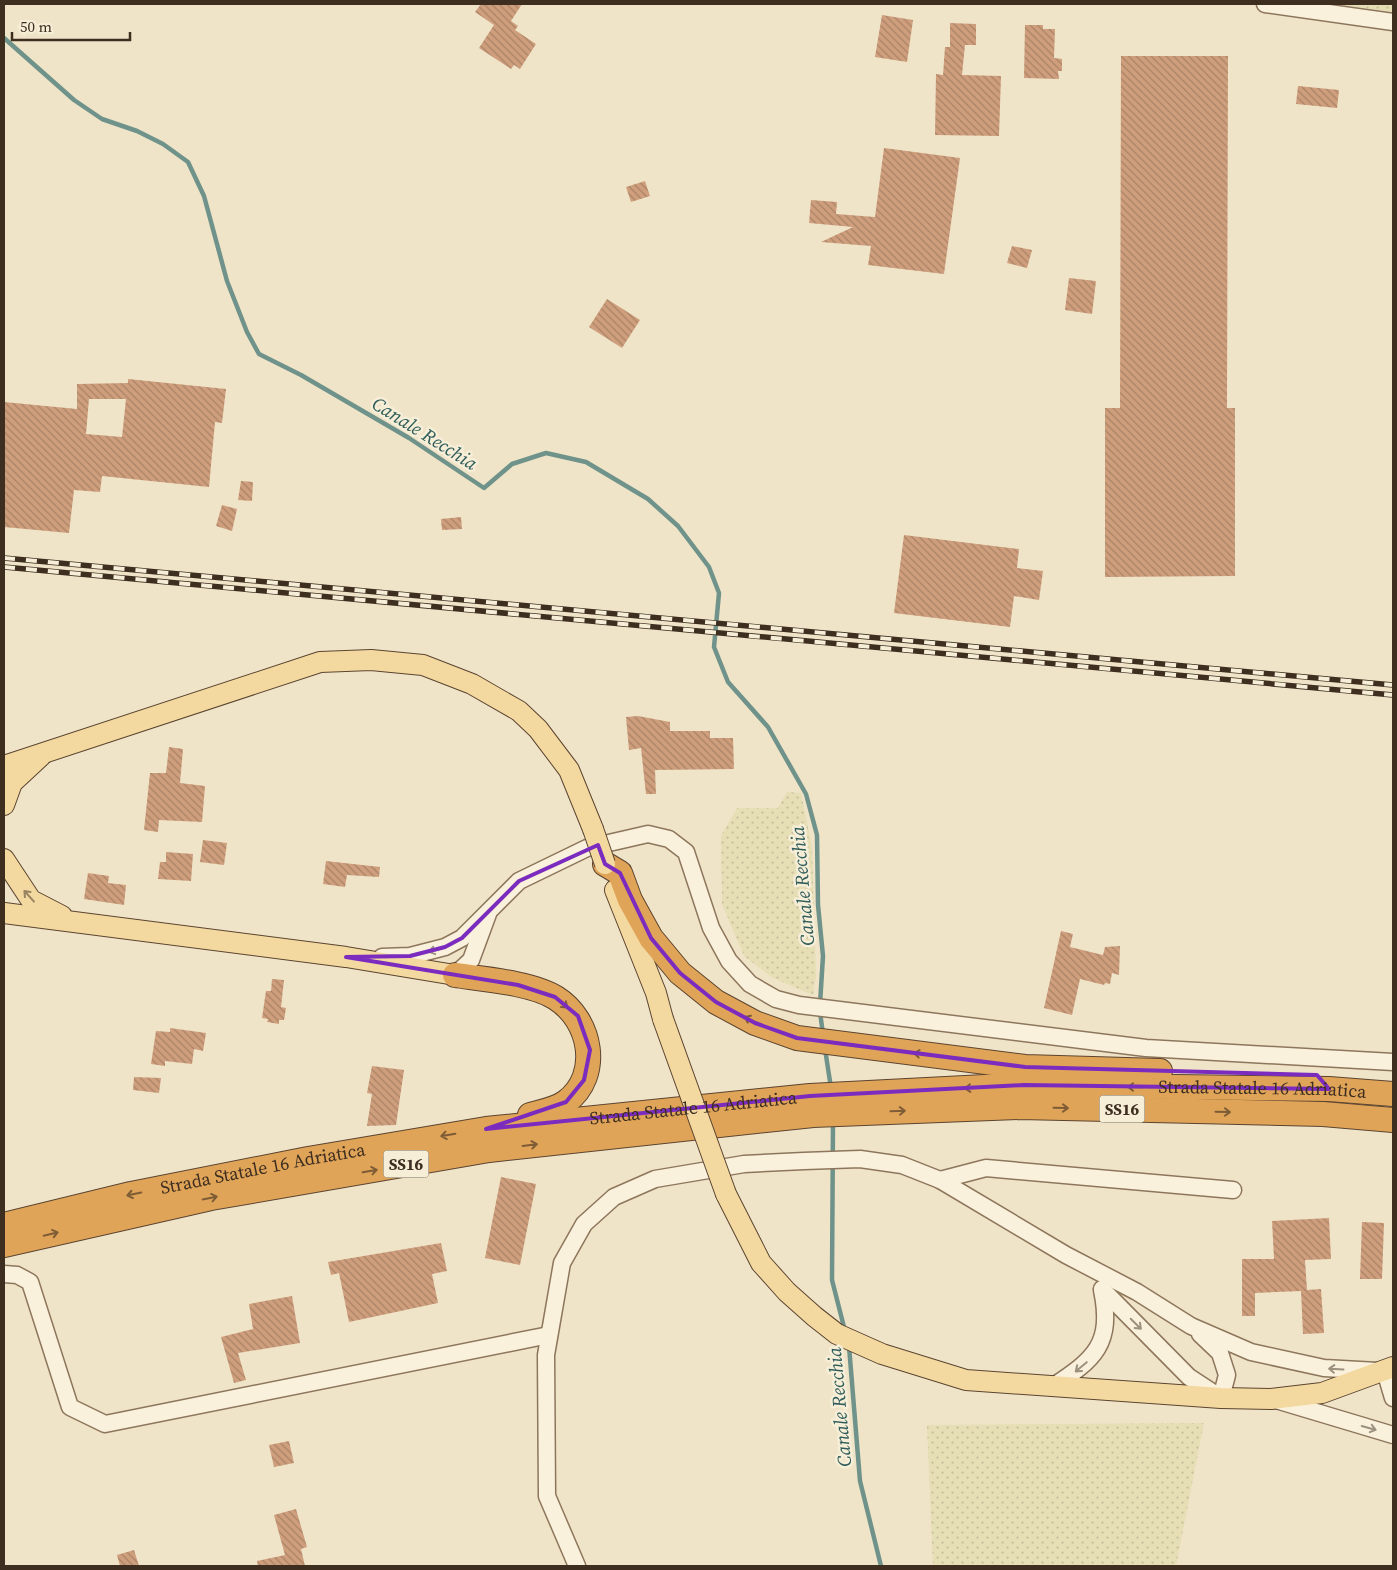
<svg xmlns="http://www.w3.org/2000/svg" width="1397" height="1570" viewBox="0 0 1397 1570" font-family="'Source Serif 4',serif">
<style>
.farmland{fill:url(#farmland-dots)}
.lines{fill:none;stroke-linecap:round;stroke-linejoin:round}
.stream{stroke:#6f938a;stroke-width:4.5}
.building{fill:url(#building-back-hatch);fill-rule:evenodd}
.minor-casing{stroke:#8d765c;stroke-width:19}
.major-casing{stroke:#5b4430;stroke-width:22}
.highway-casing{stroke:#5b4430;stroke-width:26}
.minor{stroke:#faf1dc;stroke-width:16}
.major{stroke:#f3d9a0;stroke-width:20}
.highway{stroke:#e0a458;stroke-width:24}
.rail-casing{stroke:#3d2e20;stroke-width:5.5}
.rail{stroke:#f7eed8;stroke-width:4;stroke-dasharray:11;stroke-linecap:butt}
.major-bridge-casing{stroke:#5b4430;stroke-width:22;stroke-linecap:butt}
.major-bridge{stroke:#f3d9a0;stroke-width:20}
.oneway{stroke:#988460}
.oneway2{stroke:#9c907e}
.oneway3{stroke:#7e5d36}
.marked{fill:none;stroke:#7b2cbf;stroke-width:4;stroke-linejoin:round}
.labels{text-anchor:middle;stroke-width:5;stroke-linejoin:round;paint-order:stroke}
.shield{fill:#f7eed8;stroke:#756857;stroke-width:1}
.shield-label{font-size:16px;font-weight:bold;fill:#3d2e20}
.street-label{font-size:18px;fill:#3d2e20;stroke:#f7eed8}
.water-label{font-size:19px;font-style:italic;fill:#2f5d5a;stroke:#f7eed8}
</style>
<defs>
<pattern id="farmland-dots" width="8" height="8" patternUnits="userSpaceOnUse" patternTransform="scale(1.25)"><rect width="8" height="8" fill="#e6deb5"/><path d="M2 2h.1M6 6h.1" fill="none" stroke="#c6bf9b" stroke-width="1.8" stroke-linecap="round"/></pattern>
<pattern id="building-back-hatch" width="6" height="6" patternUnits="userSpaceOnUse" patternTransform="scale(1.25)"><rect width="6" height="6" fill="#cf9f7d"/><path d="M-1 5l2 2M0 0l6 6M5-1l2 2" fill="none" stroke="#a98266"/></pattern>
</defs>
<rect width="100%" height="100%" fill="#f0e4c8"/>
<g class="farmland">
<polygon points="1333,4 1393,4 1393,12"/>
<polygon points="787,792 801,793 812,847 816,976 813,995 773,978 744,956 722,904 721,836 737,808 778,808"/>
<polygon points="1204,1423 1176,1566 933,1566 927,1425"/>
</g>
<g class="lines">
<g class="stream">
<polyline points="4,38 74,100 102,119 137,131 163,144 188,162 204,196 227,281 247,332 259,354 301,375 409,438 484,488 512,464 546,453 586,462 648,499 678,526 709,567 719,593 714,647 728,682 768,727 806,794 817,835 818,905 823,956 820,1004"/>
<polyline points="820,1012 823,1034"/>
<polyline points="825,1049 831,1088"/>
<polyline points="833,1121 832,1280 845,1331"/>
<polyline points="849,1346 860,1481 881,1566"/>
</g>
</g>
<g class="building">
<polygon points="481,4 522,4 511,21 518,26 515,30 536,44 520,69 514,65 511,69 479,48 494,25 475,12"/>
<polygon points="882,15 913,20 907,62 875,57"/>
<polygon points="950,23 976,24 976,45 965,45 962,75 1001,76 999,136 935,135 936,74 943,75 945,47 950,47"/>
<polygon points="1025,25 1043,25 1043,29 1055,29 1054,58 1062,59 1062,71 1058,71 1059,79 1024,78"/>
<polygon points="1121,56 1228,56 1227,408 1235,408 1235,576 1105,577 1105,408 1120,408"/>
<polygon points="1298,86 1339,90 1337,108 1296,104"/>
<polygon points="884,148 960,158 944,274 868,265 871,246 821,242 853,227 809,223 811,200 837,202 836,214 875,217"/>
<polygon points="645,181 650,196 631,202 626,187"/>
<polygon points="1012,246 1032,250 1027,268 1007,263"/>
<polygon points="1069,278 1096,281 1092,314 1065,310"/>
<polygon points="607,299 640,320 622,348 589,327"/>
<path d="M128,379L226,389L222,423L215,422L209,487L102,476L100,492L74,490L69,533L4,527V402L77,409V384L128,383ZM89,399H126L122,437L86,434Z"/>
<polygon points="241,481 253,482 252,501 238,500"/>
<polygon points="222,505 237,509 232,531 216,526"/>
<polygon points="461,517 462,529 442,530 441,519"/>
<polygon points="904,535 1019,549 1017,568 1043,571 1039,600 1014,596 1010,627 894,613"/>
<polygon points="638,716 670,722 670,731 710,731 710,738 733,738 734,769 655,770 656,794 646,794 641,748 629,750 626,717"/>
<polygon points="169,747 183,749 180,783 205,786 202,822 159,820 158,832 144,830 150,773 166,773"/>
<polygon points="203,840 227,843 224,865 200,862"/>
<polygon points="166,852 193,854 191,881 158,879 160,862 166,862"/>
<polygon points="326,861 380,867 379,877 347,875 345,887 323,884"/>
<polygon points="88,873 109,876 108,883 126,885 124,905 84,899"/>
<polygon points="1061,931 1073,934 1070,947 1103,955 1105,947 1120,946 1119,975 1112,973 1110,984 1105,983 1104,985 1080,979 1072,1015 1044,1008"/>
<polygon points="272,979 284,980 281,1007 286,1008 284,1020 279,1020 279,1024 267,1022 268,1019 262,1018 266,991 271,991"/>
<polygon points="170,1028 206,1033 203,1051 194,1049 192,1064 165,1061 165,1066 151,1064 156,1031 170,1032"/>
<polygon points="372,1066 404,1070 396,1125 367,1126 372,1094 367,1093"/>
<polygon points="134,1077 161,1078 159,1093 133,1090"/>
<polygon points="501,1177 536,1184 520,1265 485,1258"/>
<polygon points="1329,1218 1331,1259 1305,1260 1307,1290 1321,1289 1324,1333 1303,1334 1301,1291 1255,1293 1255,1316 1242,1316 1242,1259 1274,1259 1272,1221"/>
<polygon points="1362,1222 1384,1223 1382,1279 1360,1279"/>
<polygon points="441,1243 447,1271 432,1274 438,1303 349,1322 339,1273 331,1275 328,1262"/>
<polygon points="292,1296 300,1343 238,1353 246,1380 234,1383 221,1337 253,1329 249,1304"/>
<polygon points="289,1441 294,1463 274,1467 269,1445"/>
<polygon points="296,1509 307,1547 301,1549 305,1566 258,1566 257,1561 285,1555 274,1515"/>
<polygon points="134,1550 139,1566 120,1566 117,1555"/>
</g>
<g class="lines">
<g class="minor-casing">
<g id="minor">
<polyline points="1265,4 1393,22"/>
<polyline points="382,957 410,956 445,947 462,938 519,881 587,848 648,834 669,839 686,852 711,928 729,961 750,984 776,999 799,1005 1146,1048 1393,1062"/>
<polyline points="455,975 471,960 488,914"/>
<polyline points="940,1180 986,1168 1233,1190"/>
<polyline points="4,1274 17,1275 30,1282 70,1407 105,1424 549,1335"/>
<polyline points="1102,1289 1189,1377 1221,1398 1227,1375 1220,1353 1200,1334"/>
<polyline points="1385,1371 1393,1398"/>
<path d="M1052,1387C1095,1359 1113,1344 1102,1290"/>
<polyline points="1276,1400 1393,1435"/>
<polyline points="577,1566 547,1496 546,1355 562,1263 584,1224 614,1197 655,1179 744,1164 804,1161 860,1159 902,1165 940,1180 1066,1255 1137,1292 1191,1326 1251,1352 1324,1368 1378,1371"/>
</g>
</g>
<g class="major-casing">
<g id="major">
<polyline points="4,766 320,662 371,660 423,665 472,684 519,711 538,729 569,770 593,829"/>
<polyline points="4,805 12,783 41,756"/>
<polyline points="4,859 31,900 62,916"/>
<polyline points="615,890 656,993 663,1019"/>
<polyline points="4,913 346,957 455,975"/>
<polyline points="726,1194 761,1263 787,1292 814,1316 837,1334 882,1354 966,1380 1221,1398 1271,1399 1322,1393 1393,1367"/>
</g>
</g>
<g class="highway-casing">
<g id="highway">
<polyline points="605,864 620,873 630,900 651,938 680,973 716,1002 755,1023 797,1038 1025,1067 1160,1071"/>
<path d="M455,975C483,979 533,983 556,998C591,1020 602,1075 566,1102C557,1109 541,1112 530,1115"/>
<path id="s1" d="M4,1225L131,1194L308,1159L486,1129L810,1096L1024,1085L1329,1089L1393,1094"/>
<polyline points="4,1245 211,1198 489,1150 813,1115 1020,1107 1323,1114 1393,1120"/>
</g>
</g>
<use href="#minor" class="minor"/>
<use href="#major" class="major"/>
<use href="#highway" class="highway"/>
<g class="rail-casing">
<g id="rail">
<polyline points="4,558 1393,685"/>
<polyline points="4,567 1393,695"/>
</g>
</g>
<use href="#rail" class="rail"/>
<g class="major-bridge-casing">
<g id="major-bridge">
<polyline points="593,829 605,864"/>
<polyline points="663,1019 726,1194"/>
</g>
</g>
<use href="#major-bridge" class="major-bridge"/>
</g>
<defs><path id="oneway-shaft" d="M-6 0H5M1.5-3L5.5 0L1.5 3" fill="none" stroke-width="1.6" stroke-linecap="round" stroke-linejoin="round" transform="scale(1.25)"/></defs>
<use class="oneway" href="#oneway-shaft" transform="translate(29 896) rotate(-132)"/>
<g class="oneway2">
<use href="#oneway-shaft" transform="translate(436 950) rotate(164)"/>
<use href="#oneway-shaft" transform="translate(1136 1324) rotate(45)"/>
<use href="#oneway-shaft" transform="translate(1081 1367) rotate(140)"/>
<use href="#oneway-shaft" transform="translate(1336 1369) rotate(-177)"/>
<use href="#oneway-shaft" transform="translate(1369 1428) rotate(16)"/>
</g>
<g class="oneway3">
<use href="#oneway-shaft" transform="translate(562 1003) rotate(40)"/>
<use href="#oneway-shaft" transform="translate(751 1020) rotate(-154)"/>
<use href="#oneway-shaft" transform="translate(921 1054) rotate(-173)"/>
<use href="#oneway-shaft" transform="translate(1135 1087) rotate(-179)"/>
<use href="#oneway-shaft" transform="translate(972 1088) rotate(177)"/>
<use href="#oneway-shaft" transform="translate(1061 1108) rotate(1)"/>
<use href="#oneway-shaft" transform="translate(898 1111) rotate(-2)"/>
<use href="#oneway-shaft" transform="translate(1223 1112) rotate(1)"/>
<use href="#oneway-shaft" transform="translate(448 1135) rotate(170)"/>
<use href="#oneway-shaft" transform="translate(530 1145) rotate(-7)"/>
<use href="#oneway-shaft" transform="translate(370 1171) rotate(-10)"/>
<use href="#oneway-shaft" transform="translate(134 1194) rotate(168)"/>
<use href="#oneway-shaft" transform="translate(210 1198) rotate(-11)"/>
<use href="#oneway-shaft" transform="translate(51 1234) rotate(-13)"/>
</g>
<path class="marked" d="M598,845L605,864L620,873L651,938L680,973L716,1002L755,1023L797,1038L1025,1067L1317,1075L1329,1089L1024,1085L810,1096L486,1129L566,1102L584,1080L590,1050L578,1016L555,997L518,985L346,957L410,956L445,947L462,938L519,881Z"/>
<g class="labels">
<g class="shield">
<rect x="1099.5" y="1095.5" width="45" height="27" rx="4"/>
<rect x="383.5" y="1150.5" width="45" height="27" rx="4"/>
</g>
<g class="shield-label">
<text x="1122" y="1115">SS16</text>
<text x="406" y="1170">SS16</text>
</g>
<g class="street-label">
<text dy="6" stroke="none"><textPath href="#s1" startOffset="1270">Strada Statale 16 Adriatica</textPath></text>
<text dy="6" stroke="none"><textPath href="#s1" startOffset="700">Strada Statale 16 Adriatica</textPath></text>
<text dy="6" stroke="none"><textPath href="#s1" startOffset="265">Strada Statale 16 Adriatica</textPath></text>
</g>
<g class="water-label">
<text transform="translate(425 433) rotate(32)" y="7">Canale Recchia</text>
<text transform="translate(802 886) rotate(-95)" y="7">Canale Recchia</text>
<text transform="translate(839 1407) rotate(-95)" y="7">Canale Recchia</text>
</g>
</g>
<rect width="1397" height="1570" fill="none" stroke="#3d2e20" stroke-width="10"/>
<path d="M12 32v8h118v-8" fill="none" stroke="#3d2e20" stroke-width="2.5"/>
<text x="20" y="32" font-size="15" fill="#3d2e20" stroke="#f7eed8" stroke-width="4" paint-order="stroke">50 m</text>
</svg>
